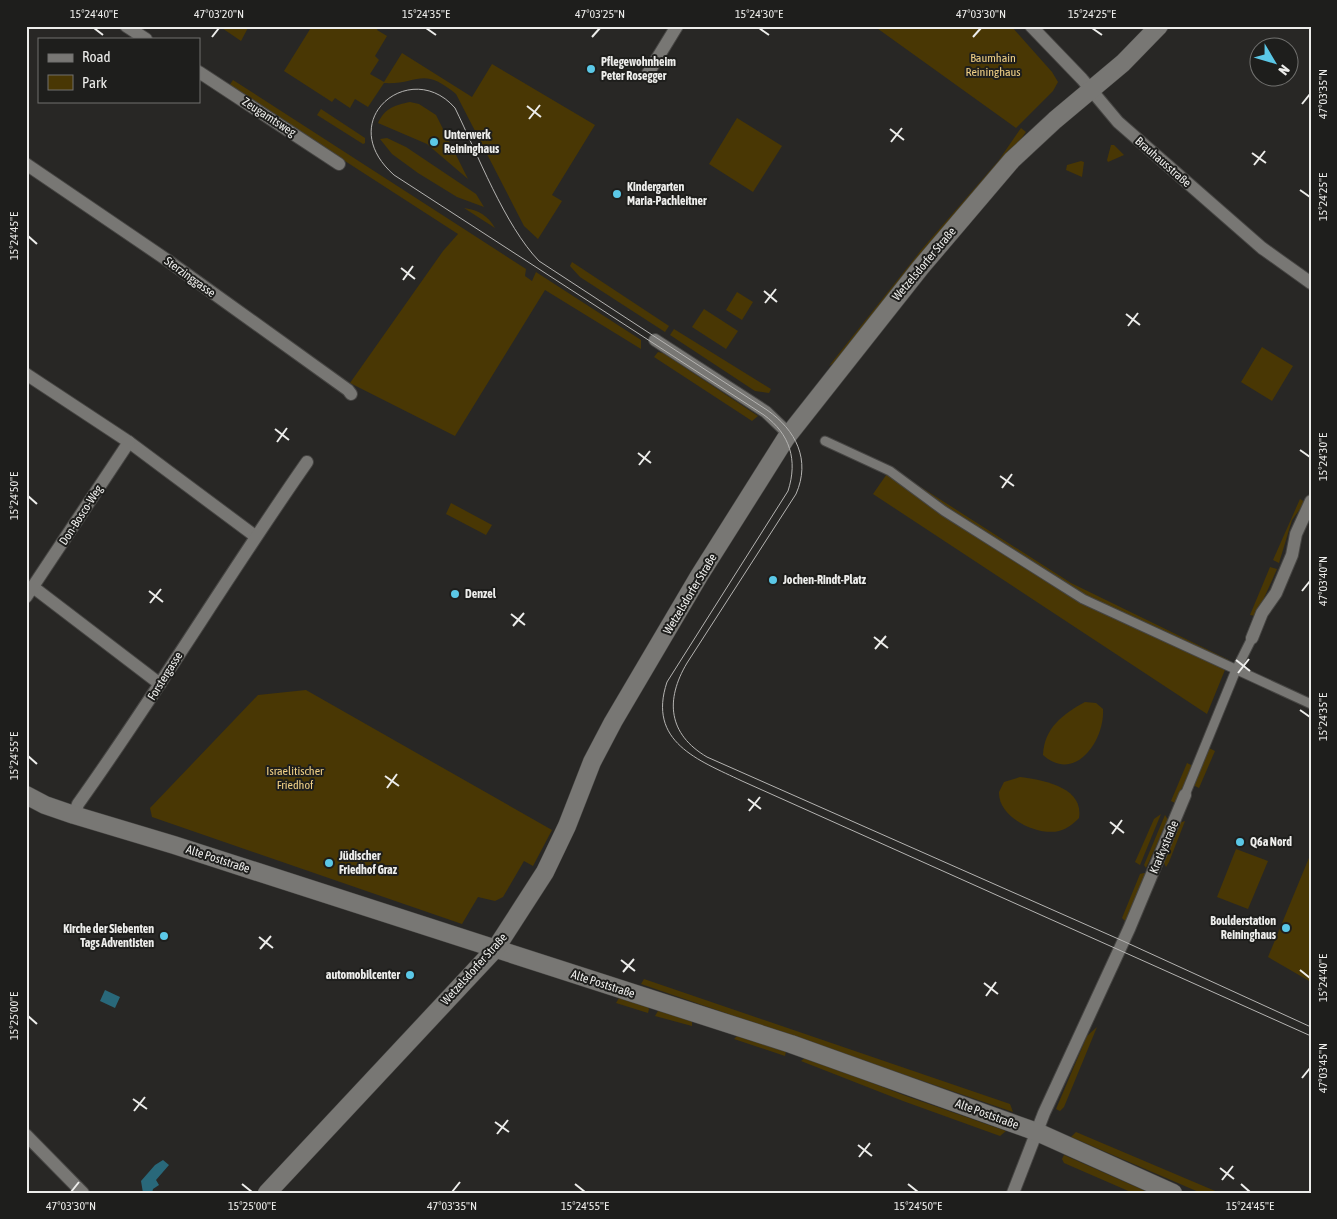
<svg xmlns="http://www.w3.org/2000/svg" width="1337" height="1219" viewBox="0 0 1337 1219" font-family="'Asap Condensed',sans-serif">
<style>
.green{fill:#493704}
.water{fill:#29687a}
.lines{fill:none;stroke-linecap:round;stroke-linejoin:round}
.pedestrian-casing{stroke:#464543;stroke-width:11}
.minor-casing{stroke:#464543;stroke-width:14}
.secondary-casing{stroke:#464543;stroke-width:19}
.pedestrian{stroke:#787774;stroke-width:9}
.minor{stroke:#787774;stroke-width:12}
.secondary{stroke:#787774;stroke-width:18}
.tram{stroke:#b5b4b2;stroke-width:1}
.ticks{fill:none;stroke:#ededeb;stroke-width:2}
.poi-dot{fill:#5bc8e7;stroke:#1e1e1c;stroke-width:2}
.labels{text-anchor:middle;stroke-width:4;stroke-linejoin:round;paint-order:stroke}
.park-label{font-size:12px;fill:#f0d086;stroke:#1e1e1c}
.poi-label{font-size:12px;font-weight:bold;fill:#ededeb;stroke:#1e1e1c;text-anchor:start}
.street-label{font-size:12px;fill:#ededeb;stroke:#1e1e1c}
.neatline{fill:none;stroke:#ededeb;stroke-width:2}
.ticks-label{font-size:12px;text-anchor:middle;fill:#ededeb}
</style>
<rect width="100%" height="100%" fill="#282725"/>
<g class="green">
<polygon points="219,26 249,26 241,41"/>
<path d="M312,26H379L377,30L387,36L375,56L379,60L370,74L384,82L402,53L472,97L492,64L595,125L552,195L562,201L538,239L524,226L456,94C422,65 418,85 384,83L368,107L355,99L350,108L335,98L332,102L284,71Z"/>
<polygon points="874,26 1011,26 1052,72 1058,82 1053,91 1016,128"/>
<polygon points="233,80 526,269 525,276 532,281 536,272 539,274 641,340 641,349 545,290 455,436 350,383 443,251 458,234 229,86"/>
<path d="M410,102L419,104L436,115L468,179L427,144L378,123C385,108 395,105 410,102Z"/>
<polygon points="321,109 365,138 365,143 363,144 317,115"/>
<polygon points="737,118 782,146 753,192 709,164"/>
<polygon points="1021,128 1026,132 1008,157 838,360 829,366 922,249 999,160"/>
<polygon points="387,138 406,147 476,194 484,207 457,197 418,173 392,154 380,139"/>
<polygon points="1111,145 1114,145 1124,155 1108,162 1107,160"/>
<polygon points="1081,161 1084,162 1082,177 1066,170 1067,165"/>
<path d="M464,208C479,210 488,216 495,228Z"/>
<polygon points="572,262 669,326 665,332 580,277 570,266"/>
<polygon points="737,292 753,302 742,320 726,310"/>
<polygon points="704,309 738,331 726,349 692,327"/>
<polygon points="674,329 771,389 769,393 755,391 670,335"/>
<polygon points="1262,347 1293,366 1272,401 1241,382"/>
<polygon points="658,352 663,353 758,416 752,421 654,357"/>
<polygon points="891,468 1071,583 1229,660 1207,714 873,494"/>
<polygon points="1300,499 1305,502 1292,520 1279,563 1273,560"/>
<polygon points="451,503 492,525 486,535 446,514"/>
<polygon points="1270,567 1277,569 1256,616 1250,615"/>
<polygon points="306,690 552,830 533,866 524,861 503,897 495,901 478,897 462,924 152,817 150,808 258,695"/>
<path d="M1085,702L1096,703L1103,709C1105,740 1075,784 1043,755C1044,728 1063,714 1085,702Z"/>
<polygon points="1209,748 1215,751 1199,788 1193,785"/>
<polygon points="1187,763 1193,766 1177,804 1171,801"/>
<path d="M1020,777C1043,780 1084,787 1079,818C1073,824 1067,829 1059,831C1038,836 998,818 999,792L1004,782Z"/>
<polygon points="1161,814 1140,865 1135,862 1154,819"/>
<polygon points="1165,815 1168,820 1146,868 1144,865"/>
<polygon points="1185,821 1169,862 1166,867 1163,861 1179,823"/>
<polygon points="1236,849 1268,861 1248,909 1217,897"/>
<polygon points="1311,853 1311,982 1268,957"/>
<polygon points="1144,873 1146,873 1125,921 1122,918 1140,874"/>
<polygon points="644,979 1010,1104 1013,1112 641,984"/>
<polygon points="619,998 647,1006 649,1009 648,1013 616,1003"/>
<polygon points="661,1010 692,1021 692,1026 655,1016 658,1011"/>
<polygon points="1097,1027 1064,1107 1060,1111 1056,1109 1087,1036"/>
<polygon points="738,1035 786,1051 785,1056 734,1039"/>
<polygon points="806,1057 906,1096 1006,1131 1000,1136 903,1101 801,1061"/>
<polygon points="1076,1132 1220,1193 1201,1193 1071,1137"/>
<polygon points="1064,1155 1141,1189 1149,1193 1133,1193 1064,1163 1062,1159"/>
</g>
<g class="water">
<polygon points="105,990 120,997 115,1008 100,1001"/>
<polygon points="163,1160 169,1165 156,1180 159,1185 153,1189 152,1193 143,1193 141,1181 155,1165"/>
</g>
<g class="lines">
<g class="pedestrian-casing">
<g id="pedestrian">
<polyline points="825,441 890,471 944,511 1083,599 1311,704"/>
<polyline points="1185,795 1236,670 1252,638"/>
</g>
</g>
<g class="minor-casing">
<g id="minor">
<polyline points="126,26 146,39"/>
<polyline points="1031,26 1082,79 1118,122 1262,248 1311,283"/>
<polyline points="199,72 339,164"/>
<polyline points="647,75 677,26"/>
<polyline points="26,164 167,260 348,390 351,394"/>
<polyline points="655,340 766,412 789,434"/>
<polyline points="26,374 129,442 255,536"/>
<polyline points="33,587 160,684"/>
<polyline points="26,597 129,442"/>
<polyline points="1252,638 1262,613 1276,593 1292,555 1296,534 1311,501"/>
<path d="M74,815L78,804C158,692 228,575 307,462"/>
<polyline points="26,1135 83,1193"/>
<polyline points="1013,1193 1044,1113 1129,929 1185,795"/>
</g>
</g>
<g class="secondary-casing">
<g id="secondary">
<polyline points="26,795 45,805 74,815 174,845 791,1044 1037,1132 1173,1193"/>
<polyline points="267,1193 496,948 545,872 567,826 592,762 613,722 699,576 786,438 921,267 1012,160 1055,120 1123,63 1159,26"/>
</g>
</g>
<use href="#pedestrian" class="pedestrian"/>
<use href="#minor" class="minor"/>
<use href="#secondary" class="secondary"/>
<path class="tram" d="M1311,1027L1123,941L707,757C668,734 665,700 687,663L796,494C811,460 796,430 767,410L539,261C505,226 477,153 455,108C411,57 332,120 394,175L764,415C790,434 798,460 788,491L667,682C647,742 698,760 742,781L1311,1036"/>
</g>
<path class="ticks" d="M94,28L103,35M426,28L436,35M759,28L769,35M1092,28L1102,35M212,37L219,28M592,37L600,28M973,37L981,28M1302,104L1310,94M527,106L541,117M529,119L540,105M890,129L904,140M891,142L902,128M1252,153L1266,163M1254,165L1265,151M1300,190L1310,197M28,236L37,244M401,268L415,279M403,280L413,266M764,291L777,302M765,303L776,289M1126,314L1140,325M1128,326L1138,313M275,429L289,440M277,442L287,428M1300,450L1310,457M638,453L651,463M639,465L650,451M1000,476L1014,486M1002,488L1012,474M28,496L37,504M149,591L163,602M1302,591L1310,581M150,603L161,589M511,614L525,625M513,626L524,613M874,637L888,648M875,649L886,636M1236,660L1250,671M1238,673L1249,659M1300,710L1310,717M28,756L37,764M385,776L399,786M387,788L397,774M748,799L761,809M749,811L760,797M1110,822L1124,833M1112,834L1122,820M259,937L273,948M260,949L271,936M621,960L635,971M1300,970L1310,978M623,972L634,959M984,983L998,994M986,996L996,982M28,1016L37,1024M1302,1078L1310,1068M133,1099L147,1109M134,1111L145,1097M495,1122L509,1132M497,1134L508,1120M858,1145L872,1156M859,1157L870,1143M1220,1168L1234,1179M1222,1180L1233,1166M242,1184L252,1192M575,1184L585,1192M908,1184L918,1192M1241,1184L1250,1192M71,1192L79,1182M452,1192L460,1182"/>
<g class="poi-dot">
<circle cx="591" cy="69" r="5"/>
<circle cx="434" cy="142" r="5"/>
<circle cx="617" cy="194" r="5"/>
<circle cx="773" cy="580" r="5"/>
<circle cx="455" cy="594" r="5"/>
<circle cx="1240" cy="842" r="5"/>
<circle cx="329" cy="863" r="5"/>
<circle cx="1286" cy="928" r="5"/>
<circle cx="164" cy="936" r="5"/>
<circle cx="410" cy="975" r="5"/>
</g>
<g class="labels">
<g class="park-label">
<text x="993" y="62">Baumhain<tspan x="993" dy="14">Reininghaus</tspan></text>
<text x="295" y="775">Israelitischer<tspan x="295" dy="14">Friedhof</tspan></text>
</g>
<g class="poi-label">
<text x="601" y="66">Pflegewohnheim<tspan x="601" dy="14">Peter Rosegger</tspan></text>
<text x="444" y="139">Unterwerk<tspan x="444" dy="14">Reininghaus</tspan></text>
<text x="627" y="191">Kindergarten<tspan x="627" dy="14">Maria-Pachleitner</tspan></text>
<text x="783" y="584">Jochen-Rindt-Platz</text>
<text x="465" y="598">Denzel</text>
<text x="1250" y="846">Q6a Nord</text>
<text x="339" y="860">Jüdischer<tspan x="339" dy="14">Friedhof Graz</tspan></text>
<text x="1276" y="925" text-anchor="end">Boulderstation<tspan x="1276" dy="14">Reininghaus</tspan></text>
<text x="154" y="933" text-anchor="end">Kirche der Siebenten<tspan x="154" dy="14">Tags Adventisten</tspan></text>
<text x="400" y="979" text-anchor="end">automobilcenter</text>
</g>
<g class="street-label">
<text transform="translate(269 117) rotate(33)" y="4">Zeugamtsweg</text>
<text transform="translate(1163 162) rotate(41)" y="4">Brauhausstraße</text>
<text transform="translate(924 264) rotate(-50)" y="4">Wetzelsdorfer Straße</text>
<text transform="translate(190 277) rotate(36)" y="4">Sterzinggasse</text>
<text transform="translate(81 515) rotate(-57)" y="4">Don-Bosco-Weg</text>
<text transform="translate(690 594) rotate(-59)" y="4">Wetzelsdorfer Straße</text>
<text transform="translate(165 676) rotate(-58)" y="4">Forstergasse</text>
<text transform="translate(1164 847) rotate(-67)" y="4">Kratkystraße</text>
<text transform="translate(218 859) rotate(18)" y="4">Alte Poststraße</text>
<text transform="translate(474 969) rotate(-48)" y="4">Wetzelsdorfer Straße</text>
<text transform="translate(603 984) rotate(18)" y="4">Alte Poststraße</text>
<text transform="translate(987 1114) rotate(20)" y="4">Alte Poststraße</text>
</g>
</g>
<rect width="1337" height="1219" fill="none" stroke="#1e1e1c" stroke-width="55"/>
<rect x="38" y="38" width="162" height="65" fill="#1e1e1c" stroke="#71716f"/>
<rect x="48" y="54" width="25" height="8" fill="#787774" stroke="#71716f"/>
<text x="82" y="62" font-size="15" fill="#ededeb">Road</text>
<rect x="48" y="75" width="25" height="15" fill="#493704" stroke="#71716f"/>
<text x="82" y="88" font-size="15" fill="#ededeb">Park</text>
<g transform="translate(1274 62) rotate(128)"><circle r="24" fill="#1e1e1c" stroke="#71716f"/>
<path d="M0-4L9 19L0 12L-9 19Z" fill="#5bc8e7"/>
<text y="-8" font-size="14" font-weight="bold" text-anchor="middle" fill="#ededeb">N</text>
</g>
<rect x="28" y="28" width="1282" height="1164" class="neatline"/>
<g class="ticks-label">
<text x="94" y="18">15°24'40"E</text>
<text x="219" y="18">47°03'20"N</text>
<text x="426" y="18">15°24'35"E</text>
<text x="600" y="18">47°03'25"N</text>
<text x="759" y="18">15°24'30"E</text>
<text x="981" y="18">47°03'30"N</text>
<text x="1092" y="18">15°24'25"E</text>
<text transform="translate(1323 94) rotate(-90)" y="4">47°03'35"N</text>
<text transform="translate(1323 197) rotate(-90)" y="4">15°24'25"E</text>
<text transform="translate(14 236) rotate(-90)" y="4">15°24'45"E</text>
<text transform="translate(1323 457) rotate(-90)" y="4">15°24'30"E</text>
<text transform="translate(14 496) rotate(-90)" y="4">15°24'50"E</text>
<text transform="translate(1323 581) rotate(-90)" y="4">47°03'40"N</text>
<text transform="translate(1323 717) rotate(-90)" y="4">15°24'35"E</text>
<text transform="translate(14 756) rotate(-90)" y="4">15°24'55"E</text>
<text transform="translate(1323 978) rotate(-90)" y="4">15°24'40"E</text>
<text transform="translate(14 1016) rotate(-90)" y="4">15°25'00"E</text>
<text transform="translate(1323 1068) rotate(-90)" y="4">47°03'45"N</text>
<text x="71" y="1210">47°03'30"N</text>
<text x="252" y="1210">15°25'00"E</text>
<text x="452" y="1210">47°03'35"N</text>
<text x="585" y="1210">15°24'55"E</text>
<text x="918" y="1210">15°24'50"E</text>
<text x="1250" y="1210">15°24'45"E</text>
</g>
</svg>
